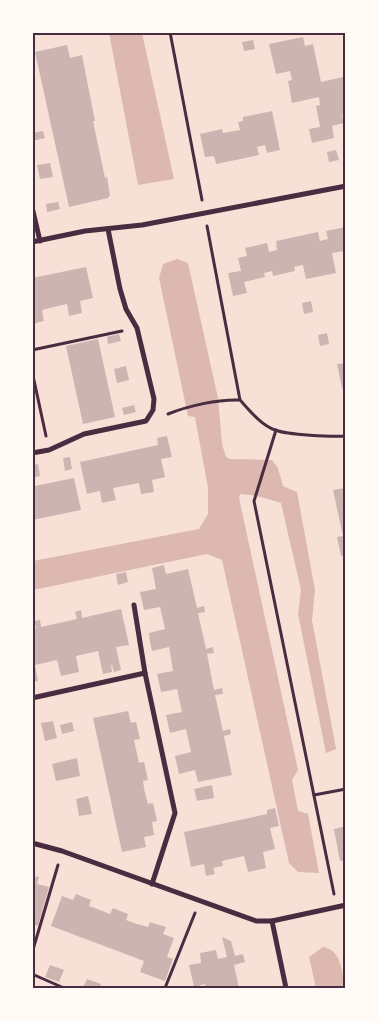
<svg xmlns="http://www.w3.org/2000/svg" width="378" height="1021" viewBox="0 0 378 1021" font-family="Montserrat,sans-serif">
<style>
.water{fill:#dcb8b0}
.building{fill:#ccb4b1}
.lines{fill:none;stroke-linecap:round;stroke-linejoin:round}
.path{stroke:#4a2c40;stroke-width:3}
.minor{stroke:#4a2c40;stroke-width:5}
.neatline{fill:none;stroke:#4a2c40;stroke-width:2}
</style>
<rect width="100%" height="100%" fill="#f7e1d7"/>
<g class="water">
<polygon points="109,33 142,33 174,179 138,185"/>
<path d="M177,259L188,263L218,398L222,444L226,457L230,459L272,460L278,468L283,486L297,492L315,590L312,620L336,749L326,753L298,614L301,590L281,503C267,498 255,495 240,494L239,498L295,756L298,770L292,780L298,811L308,814L319,873L298,872L289,863L222,560L207,554L33,590V561L199,529L208,514V488L195,417L188,416L159,278L163,264Z"/>
<path d="M323,947C342,950 342,973 345,988H316L309,957Z"/>
</g>
<g class="building">
<polygon points="303,37 305,46 313,44 321,82 343,77 346,87 346,113 342,114 344,123 332,126 334,138 312,143 309,129 320,127 316,106 320,105 319,97 292,103 288,81 292,80 290,71 276,74 269,44"/>
<polygon points="253,40 255,49 244,51 242,42"/>
<polygon points="67,45 70,58 82,55 95,121 93,121 105,178 107,177 110,195 108,198 69,207 35,52"/>
<polygon points="272,111 280,150 267,153 265,145 257,147 259,155 216,164 214,156 205,157 200,134 222,129 223,133 240,130 238,122 243,121 243,117"/>
<polygon points="43,131 45,138 32,141 32,133"/>
<polygon points="336,150 339,160 329,162 327,152"/>
<polygon points="50,163 53,177 40,179 37,165"/>
<polygon points="58,202 60,209 47,212 46,204"/>
<polygon points="346,227 346,256 344,251 332,253 336,273 306,279 303,265 294,267 295,271 273,276 272,271 264,273 265,277 244,282 247,293 233,296 228,273 241,271 238,258 247,256 245,248 267,243 269,252 277,250 276,241 318,232 320,241 328,239 326,231"/>
<polygon points="86,267 93,298 80,301 82,313 69,316 67,304 54,307 42,310 44,321 32,324 32,278"/>
<polygon points="311,301 313,312 304,314 302,303"/>
<polygon points="327,333 329,344 320,346 318,335"/>
<polygon points="119,334 121,341 108,344 107,337"/>
<polygon points="98,339 115,417 83,424 66,346"/>
<polygon points="346,363 346,387 342,388 337,364"/>
<polygon points="126,366 129,380 117,383 114,369"/>
<polygon points="134,405 136,412 124,415 122,408"/>
<polygon points="167,436 172,457 161,459 165,477 152,480 154,492 141,494 139,483 113,488 116,500 102,503 100,491 87,494 80,462 158,445 157,438"/>
<polygon points="70,457 72,469 65,471 63,458"/>
<polygon points="38,464 40,476 32,478 32,465"/>
<polygon points="32,478 35,486 74,478 81,510 32,520"/>
<polygon points="346,488 346,555 341,556 337,537 343,536 333,490"/>
<polygon points="164,565 166,574 188,569 197,608 204,606 205,612 198,613 206,649 213,647 214,653 207,654 214,690 222,688 223,694 215,695 223,731 230,729 231,734 224,736 232,775 198,782 195,770 179,774 175,756 191,752 186,729 170,733 166,715 182,712 177,689 161,692 157,674 173,671 169,647 152,651 150,642 149,633 165,629 160,607 144,610 140,592 156,589 152,568"/>
<polygon points="126,572 128,582 118,585 116,574"/>
<polygon points="121,609 129,645 116,647 121,670 114,672 112,665 111,665 112,672 103,674 98,651 76,656 79,672 61,676 57,660 35,665 38,681 32,682 32,629 36,628 34,621 40,620 41,627 77,619 75,612 81,610 82,618"/>
<polygon points="128,711 131,723 136,722 140,739 134,740 139,763 144,762 148,780 143,781 145,793 148,804 153,803 157,821 152,822 154,835 144,837 146,847 122,852 93,718"/>
<polygon points="53,721 57,738 45,741 41,723"/>
<polygon points="72,722 74,731 62,734 60,725"/>
<polygon points="77,758 80,776 56,781 52,764"/>
<polygon points="212,785 214,798 197,801 194,789"/>
<polygon points="88,796 92,814 79,816 76,799"/>
<polygon points="275,808 279,826 270,828 275,849 263,852 266,868 248,872 244,856 222,861 223,866 213,868 215,874 206,876 204,864 191,867 184,832 267,814 267,810"/>
<polygon points="346,826 346,859 340,861 334,829"/>
<polygon points="32,876 39,877 37,884 49,887 38,926 32,924"/>
<polygon points="76,894 91,900 89,906 100,910 110,914 113,908 128,914 126,920 137,924 148,927 150,922 166,927 163,934 174,938 167,957 173,959 165,981 140,972 144,961 51,926 62,896 73,900"/>
<polygon points="222,937 231,941 235,956 243,954 245,962 234,965 239,988 206,988 205,984 194,987 189,965 201,963 200,953 216,950 218,959 227,957"/>
<polygon points="50,965 64,970 59,982 45,977"/>
<polygon points="87,979 101,984 99,988 83,988"/>
</g>
<g class="lines">
<g class="path">
<polyline points="170,32 202,200"/>
<polyline points="344,32 346,33"/>
<path d="M207,226L240,400C250,411 261,425 275,430C288,435 332,437 346,436"/>
<polyline points="32,350 122,331"/>
<polyline points="32,371 46,436"/>
<path d="M168,414C188,406 218,399 240,400"/>
<polyline points="276,430 254,501 334,894"/>
<polyline points="314,795 346,789"/>
<polyline points="32,953 58,865"/>
<polyline points="32,974 64,988"/>
<polyline points="165,988 195,913"/>
</g>
<g class="minor">
<polyline points="32,207 40,241"/>
<polyline points="32,242 85,231 142,225 346,186"/>
<polyline points="32,453 49,450 84,434 146,421 153,410 154,399 137,328 126,309 120,289 108,229"/>
<polyline points="134,605 145,673"/>
<polyline points="32,698 145,673 175,813 152,884"/>
<polyline points="32,843 62,851 256,921 272,921 346,905"/>
<polyline points="272,921 286,988"/>
</g>
</g>
<rect width="378" height="1021" fill="none" stroke="#fffaf5" stroke-width="68"/>
<rect x="34" y="34" width="310" height="953" class="neatline"/>
</svg>
